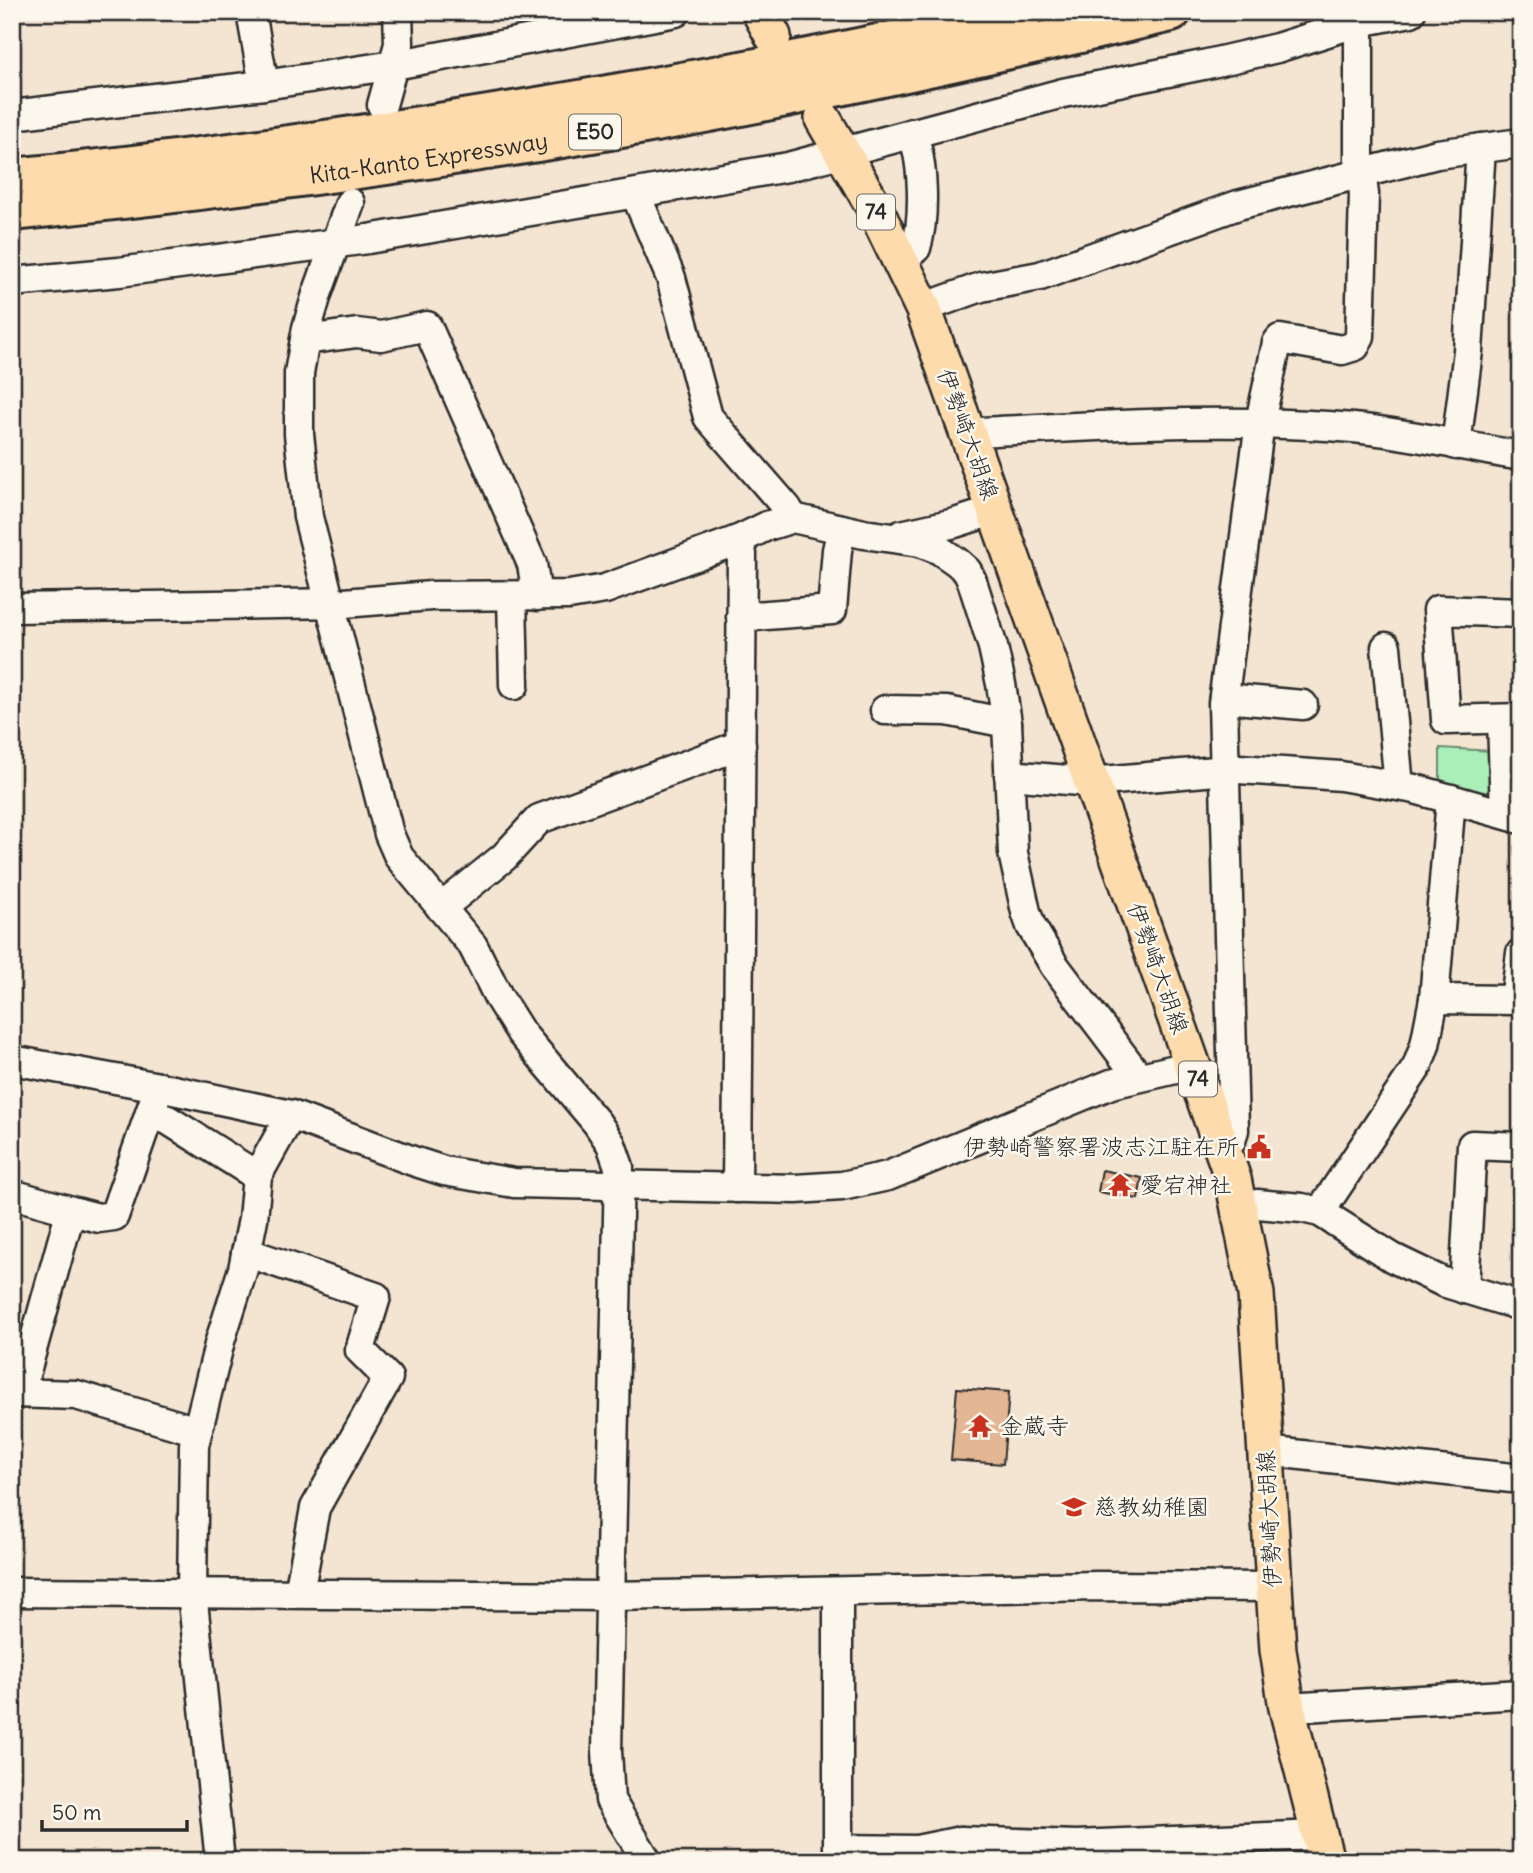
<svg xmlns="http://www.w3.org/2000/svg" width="1533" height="1873" viewBox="0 0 1533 1873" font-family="Delius,'Klee One',sans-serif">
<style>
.green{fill:#aaeeb9;stroke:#6a8c72;stroke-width:2}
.building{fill:#e3b694;stroke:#2b2b2b;stroke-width:2}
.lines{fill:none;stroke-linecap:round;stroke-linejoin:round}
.minor-casing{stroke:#2b2b2b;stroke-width:33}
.major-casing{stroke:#2b2b2b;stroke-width:40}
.highway-casing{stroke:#2b2b2b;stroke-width:44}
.minor{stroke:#fbf7ec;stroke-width:28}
.major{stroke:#fedbac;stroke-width:35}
.highway{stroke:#fedbac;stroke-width:38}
.labels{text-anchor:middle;stroke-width:5;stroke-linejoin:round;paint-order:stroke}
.shield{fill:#fbf7ec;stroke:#696865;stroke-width:2}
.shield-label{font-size:21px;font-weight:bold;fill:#2b2b2b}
.street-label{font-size:23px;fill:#2b2b2b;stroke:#fbf7ec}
.poi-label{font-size:23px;fill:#2b2b2b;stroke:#fbf7ec;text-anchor:start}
</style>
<rect width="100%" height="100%" fill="#f4e4d2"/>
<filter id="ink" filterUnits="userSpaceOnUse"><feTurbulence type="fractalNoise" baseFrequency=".0143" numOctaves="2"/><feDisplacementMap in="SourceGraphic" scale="14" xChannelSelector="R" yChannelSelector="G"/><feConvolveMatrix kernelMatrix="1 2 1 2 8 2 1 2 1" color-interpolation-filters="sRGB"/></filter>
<g filter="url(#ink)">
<polygon class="green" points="1440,748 1493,751 1492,786 1484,795 1440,783"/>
<g class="building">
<polygon points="1102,1170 1142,1178 1138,1199 1098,1192"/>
<polygon points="957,1388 1009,1392 1003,1464 951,1460"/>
</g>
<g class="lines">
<g class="minor-casing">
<g id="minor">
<polyline points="251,12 264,85"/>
<polyline points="382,105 399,44 398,12"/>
<polyline points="12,115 264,85 394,65 676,12"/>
<polyline points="636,195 671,278 708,417 787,508 793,518"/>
<polyline points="350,203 317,294 307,328 299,373 299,434 308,517 389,834 399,857 473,946 499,998 521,1033 597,1123 611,1144 619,1167 607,1751 610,1800 647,1861"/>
<path d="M901,261L916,248C925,218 924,162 912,133"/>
<polyline points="12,282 119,272 368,239 788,167 1063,93 1203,65 1277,48 1359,22 1411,12"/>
<polyline points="923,308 981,287 1040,276 1238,205 1437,154 1521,143"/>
<polyline points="305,340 357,333 381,336 427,326 532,564 537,596"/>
<path d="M969,435L976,432C1101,426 1228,417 1353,428C1409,433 1465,447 1521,456"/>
<polyline points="1456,445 1468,351 1481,148"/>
<polyline points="901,535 955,523 996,510"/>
<polyline points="512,596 514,685"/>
<polyline points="12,608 344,603 431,596 569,595 605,589 738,540 767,526 793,518 864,534 920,542 938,549 957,562 967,571 972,581 993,647 1001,684 1007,723 1013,853 1026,912 1031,926 1054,965 1138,1076"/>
<polyline points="1521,613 1438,610 1446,720 1521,718"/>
<polyline points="741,617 832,610 837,550 842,529"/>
<polyline points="1386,647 1399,786"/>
<polyline points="1224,698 1303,705"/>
<polyline points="885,710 947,711 1007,723"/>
<polyline points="1502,719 1505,813"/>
<polyline points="1009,775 1091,782 1239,769 1341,776 1415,789 1521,819"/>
<polyline points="441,908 504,857 539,819 741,745"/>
<polyline points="1434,999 1515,1000 1521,953"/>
<polyline points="12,1060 159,1087 291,1115 413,1161 444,1171 514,1183 796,1189 842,1186 888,1176 1111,1084 1193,1065"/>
<polyline points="150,1114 168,1120 257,1176"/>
<polyline points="1223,1149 1231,1141 1234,1130 1223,703 1260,422 1277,343 1280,339 1342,350 1355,346 1360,336 1364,194 1359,158 1359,12"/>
<polyline points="737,1188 742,554 738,540"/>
<polyline points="12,1194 79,1213"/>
<polyline points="1240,1209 1257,1204 1302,1208 1320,1212 1393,1258 1443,1282 1521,1306"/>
<polyline points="1320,1212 1417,1067 1425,1045 1434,999 1451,799"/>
<polyline points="246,1252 376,1297 360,1350 388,1378 315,1508 299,1593"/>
<polyline points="1464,1289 1472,1145 1521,1147"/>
<polyline points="12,1393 76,1395 197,1431"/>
<polyline points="20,1393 68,1220 79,1213 99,1218 114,1216 159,1087"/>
<polyline points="1265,1451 1521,1479"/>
<polyline points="12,1592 612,1596 1098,1586 1273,1587"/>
<polyline points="838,1593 838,1849 917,1850 961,1841"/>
<polyline points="1287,1708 1521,1694"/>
<polyline points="960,1858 961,1841 1076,1845 1319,1835"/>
<polyline points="220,1861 192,1592 194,1445 220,1341 243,1269 253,1219 257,1176 291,1115"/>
</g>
</g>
<g class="major-casing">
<g id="major">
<polyline points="760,12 773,36"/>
<polyline points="823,119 873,205 923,308 1233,1179 1256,1294 1278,1650 1287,1708 1326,1861"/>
</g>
</g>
<g class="highway-casing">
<g id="highway">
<path d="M12,178C151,165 289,146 426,125C626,94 826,58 1023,12"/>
<path id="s1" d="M12,211C218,190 424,162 627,127C810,95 991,54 1171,12"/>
</g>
</g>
<use href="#minor" class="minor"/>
<use href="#major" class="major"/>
<use href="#highway" class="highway"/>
</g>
</g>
<defs>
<g id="civic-bare" transform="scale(1.89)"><path d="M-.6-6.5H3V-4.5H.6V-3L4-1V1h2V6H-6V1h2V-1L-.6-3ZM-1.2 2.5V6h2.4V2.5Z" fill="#c8321e" stroke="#fbf7ec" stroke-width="2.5" paint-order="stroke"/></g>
<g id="temple-bare" transform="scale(1.89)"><path d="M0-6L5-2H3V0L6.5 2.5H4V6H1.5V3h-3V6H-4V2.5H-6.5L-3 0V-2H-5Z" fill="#c8321e" stroke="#fbf7ec" stroke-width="2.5" paint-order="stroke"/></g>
<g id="school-bare" transform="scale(1.89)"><path d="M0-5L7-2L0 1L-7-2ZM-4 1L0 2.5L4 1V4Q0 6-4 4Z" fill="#c8321e" stroke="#fbf7ec" stroke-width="2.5" paint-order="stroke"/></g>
</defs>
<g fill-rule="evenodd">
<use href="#civic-bare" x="1259" y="1147"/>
<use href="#temple-bare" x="1120" y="1185"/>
<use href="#temple-bare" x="980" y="1426"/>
<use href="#school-bare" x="1074" y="1507"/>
</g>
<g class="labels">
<g class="shield">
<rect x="569" y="114.5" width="52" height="35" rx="5"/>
<rect x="857" y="194.5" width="38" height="35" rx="5"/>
<rect x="1179" y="1061.5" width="38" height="35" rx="5"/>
</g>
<g class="shield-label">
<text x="595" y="139">E50</text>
<text x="876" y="219">74</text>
<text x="1198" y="1086">74</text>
</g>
<g class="street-label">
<text dy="8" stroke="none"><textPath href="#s1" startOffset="420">Kita-Kanto Expressway</textPath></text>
<text transform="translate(968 434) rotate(70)" y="8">伊勢崎大胡線</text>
<text transform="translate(1158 968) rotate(70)" y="8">伊勢崎大胡線</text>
<text transform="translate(1269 1519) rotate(-93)" y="8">伊勢崎大胡線</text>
</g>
<g class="poi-label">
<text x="1239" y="1155" text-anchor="end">伊勢崎警察署波志江駐在所</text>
<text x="1140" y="1193">愛宕神社</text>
<text x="1000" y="1434">金蔵寺</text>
<text x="1094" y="1515">慈教幼稚園</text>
</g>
</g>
<rect width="1533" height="1873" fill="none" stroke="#fbf7ec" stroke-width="42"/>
<rect x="21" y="21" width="1491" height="1831" fill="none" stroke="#2b2b2b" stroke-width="2.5" filter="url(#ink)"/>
<path d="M42 1820v10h145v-10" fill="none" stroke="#2b2b2b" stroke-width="3.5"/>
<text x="52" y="1820" font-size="21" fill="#2b2b2b" stroke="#fbf7ec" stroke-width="5" paint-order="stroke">50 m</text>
</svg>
